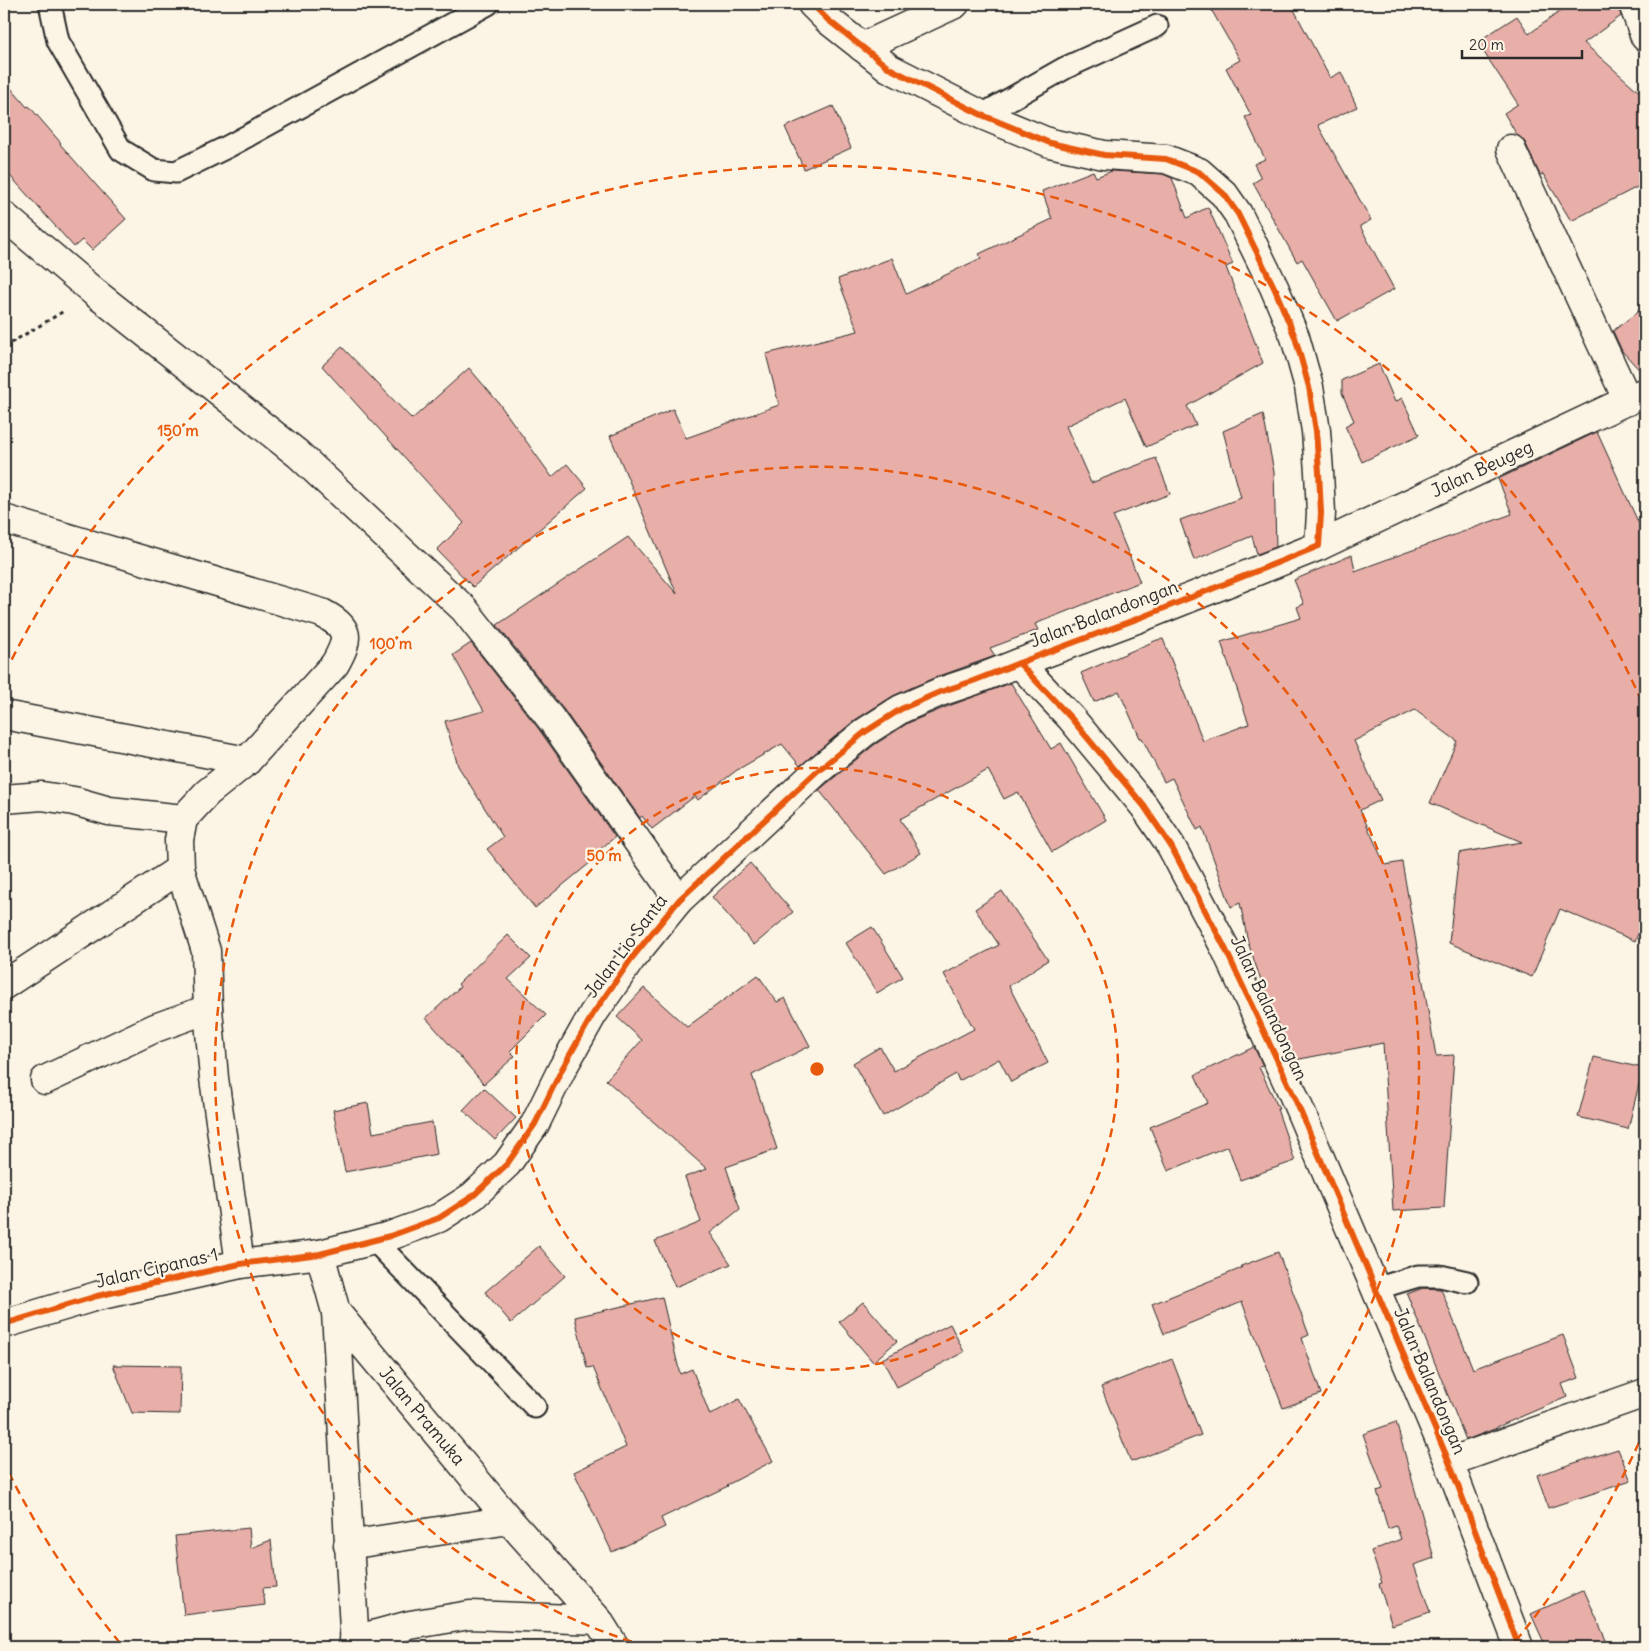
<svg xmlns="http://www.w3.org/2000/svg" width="1649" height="1651" viewBox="0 0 1649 1651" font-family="Delius,sans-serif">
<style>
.building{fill:#e8aea8;stroke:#2b2b2b}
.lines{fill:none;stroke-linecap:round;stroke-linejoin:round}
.service-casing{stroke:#2b2b2b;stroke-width:25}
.minor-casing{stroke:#2b2b2b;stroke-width:31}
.tertiary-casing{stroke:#2b2b2b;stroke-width:31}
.path{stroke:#2b2b2b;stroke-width:3;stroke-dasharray:4 4;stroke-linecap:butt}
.service{stroke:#fcf5e5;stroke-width:21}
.minor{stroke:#fcf5e5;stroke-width:28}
.tertiary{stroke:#fcf5e5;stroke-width:28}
.cycleway-casing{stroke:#fcf5e5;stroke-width:9}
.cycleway{stroke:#e8590c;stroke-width:6}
.ring{fill:none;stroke:#e8590c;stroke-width:2.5;stroke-dasharray:9 6}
.labels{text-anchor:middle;stroke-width:4.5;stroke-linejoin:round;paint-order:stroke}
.street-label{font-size:18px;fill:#2b2b2b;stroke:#fcf5e5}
.centre{fill:#e8590c;stroke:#fcf5e5;stroke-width:2.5}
.ring-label{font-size:15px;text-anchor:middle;font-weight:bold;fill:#e8590c;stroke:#fcf5e5;stroke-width:4.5;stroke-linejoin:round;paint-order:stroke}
</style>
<rect width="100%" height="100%" fill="#fcf5e5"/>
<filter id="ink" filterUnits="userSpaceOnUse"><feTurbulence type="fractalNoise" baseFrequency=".02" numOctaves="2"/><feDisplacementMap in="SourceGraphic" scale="10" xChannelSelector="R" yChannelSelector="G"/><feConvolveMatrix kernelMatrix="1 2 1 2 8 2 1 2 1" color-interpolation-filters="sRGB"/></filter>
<g filter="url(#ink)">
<g class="building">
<polygon points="1208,4 1291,4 1330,78 1341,72 1357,107 1318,125 1371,220 1360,226 1394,289 1337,321 1302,259 1297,262 1253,183 1261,178 1254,164 1265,159 1245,117 1251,115 1226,68 1240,60"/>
<polygon points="1570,4 1618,4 1621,16 1584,43 1645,97 1645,183 1571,221 1543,174 1541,175 1539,173 1525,142 1517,135 1504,113 1518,104 1477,42 1517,16 1529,34"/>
<polygon points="4,80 27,107 29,106 61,143 60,144 126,219 92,250 82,240 74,247 4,169"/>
<polygon points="833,106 851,148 804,169 785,127"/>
<polygon points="1093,171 1096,177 1112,171 1163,174 1172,178 1187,218 1208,207 1233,264 1226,267 1263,363 1187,406 1196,425 1146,447 1125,398 1066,426 1091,483 1156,458 1170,494 1113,516 1140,582 1035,624 1038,630 990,648 995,656 934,678 893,696 855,720 800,766 782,744 737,770 698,800 695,796 652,829 642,816 640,818 564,710 497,625 628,537 677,594 610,436 673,409 686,438 779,405 766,354 858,331 838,279 892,258 906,294 981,258 979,254 1052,219 1042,191"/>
<polygon points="1645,306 1645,376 1622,351 1613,331"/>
<polygon points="342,347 412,419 469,368 498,402 552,477 567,464 587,488 473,587 437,550 464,523 322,366"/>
<polygon points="1379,364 1395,402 1402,398 1419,435 1362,462 1345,426 1354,421 1342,393 1342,380"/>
<polygon points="1263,414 1274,472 1276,547 1257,554 1252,536 1194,560 1180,520 1241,498 1223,431"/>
<polygon points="1597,432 1645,537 1645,918 1635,941 1560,909 1532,977 1449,943 1459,853 1522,842 1430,803 1457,741 1415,710 1354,741 1381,800 1360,810 1385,865 1402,862 1436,1056 1454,1055 1444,1208 1393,1211 1383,1043 1295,1060 1270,1008 1248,942 1240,903 1231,907 1202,827 1197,830 1172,778 1164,782 1142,738 1140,738 1119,691 1094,702 1081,673 1157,640 1163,639 1203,741 1249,724 1221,642 1301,618 1297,607 1304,604 1294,580 1352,555 1355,571 1512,514 1498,479"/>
<polygon points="471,643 538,728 615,837 593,855 596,858 535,908 487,849 503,837 458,766 445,721 484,711 453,655"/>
<polygon points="1011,683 1051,749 1061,743 1106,820 1052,852 1018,792 1004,799 988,770 900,819 921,853 886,874 819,790 874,745 908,723 946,707"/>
<polygon points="750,863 793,912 754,945 712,897"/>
<polygon points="1002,891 1048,960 1009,986 1048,1063 1011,1082 999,1059 959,1081 956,1074 883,1116 853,1063 880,1047 894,1071 974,1029 944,974 999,945 975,909"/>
<polygon points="872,927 903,977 877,993 846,943"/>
<polygon points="508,935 531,958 508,979 546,1015 510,1051 515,1056 484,1084 426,1018 460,987 458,984"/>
<polygon points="758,975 777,1002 785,998 810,1046 752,1075 777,1149 726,1167 740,1209 710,1233 731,1264 675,1287 655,1241 701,1222 685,1177 707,1169 606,1080 642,1040 617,1017 644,988 687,1027"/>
<polygon points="1254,1047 1263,1066 1259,1067 1279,1109 1277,1109 1295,1161 1240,1180 1228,1146 1168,1171 1150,1127 1208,1103 1195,1075"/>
<polygon points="1594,1057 1643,1068 1628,1129 1578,1117"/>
<polygon points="484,1088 516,1118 495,1140 463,1110"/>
<polygon points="368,1103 373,1133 432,1122 437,1154 345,1172 333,1110"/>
<polygon points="539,1246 565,1276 511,1323 485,1292"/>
<polygon points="1278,1252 1309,1335 1302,1338 1321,1394 1283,1408 1242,1302 1164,1334 1152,1304 1242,1268 1241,1266"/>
<polygon points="1423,1288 1441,1289 1473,1369 1563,1335 1579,1378 1562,1384 1567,1397 1497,1427 1497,1428 1466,1440 1407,1294"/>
<polygon points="662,1297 680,1374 692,1369 710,1415 739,1399 773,1461 727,1485 728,1486 661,1518 665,1527 612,1552 574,1472 626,1447 593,1367 587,1368 575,1317"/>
<polygon points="863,1302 897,1341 873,1362 839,1322"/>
<polygon points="950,1324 964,1352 897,1387 882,1359"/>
<polygon points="1172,1359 1201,1435 1131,1462 1101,1387"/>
<polygon points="113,1365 181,1366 180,1414 132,1413"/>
<polygon points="1396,1422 1434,1558 1414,1565 1430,1612 1392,1625 1379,1584 1382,1583 1371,1551 1401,1539 1396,1526 1388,1529 1377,1491 1383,1489 1363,1434"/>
<polygon points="1618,1449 1631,1481 1548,1508 1537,1475"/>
<polygon points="249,1528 251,1548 271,1540 276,1587 263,1588 265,1605 184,1615 175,1536"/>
<polygon points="1584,1590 1609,1647 1546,1647 1531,1614"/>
</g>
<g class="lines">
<g class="service-casing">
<g id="service">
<polyline points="50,4 58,41 121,150 154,170 176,172 229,146 488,4"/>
<polyline points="982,115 1065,68 1157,26"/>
<polyline points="374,1240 535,1407"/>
<polyline points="1375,1289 1418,1276 1440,1276 1467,1282"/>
</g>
</g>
<g class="minor-casing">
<g id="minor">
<polyline points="812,4 828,20 889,68 982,115 1050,143 1104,155 1166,159 1199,172 1224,194 1238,214 1274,287 1295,337 1309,387 1316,431 1319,472 1321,513 1319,546 1142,617 1019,663 1071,718 1144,806 1171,846 1225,948 1293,1094 1449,1462 1519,1647"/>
<polyline points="1633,4 1645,37"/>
<polyline points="862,47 955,4"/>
<polyline points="1511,149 1628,401"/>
<polyline points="4,216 94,292 298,454 464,609 551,719 679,900"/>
<path d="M4,519L322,613C350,628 350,637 335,664L247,761L207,793L183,819L179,840L180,869L206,951L208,1009L214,1078L240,1264"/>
<polyline points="1319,546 1645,392"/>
<polyline points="4,715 247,761"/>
<polyline points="4,799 42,796 74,801 109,811 183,819"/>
<polyline points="4,985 180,869"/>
<polyline points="45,1080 155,1028 208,1009"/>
<polyline points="4,1324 97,1296 240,1264 320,1254 390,1236 439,1218 473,1196 507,1164 535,1124 562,1069 593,1014 631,959 679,900 816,772 865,732 901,709 940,692 973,681 1019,663"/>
<polyline points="1449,1462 1645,1393"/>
</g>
</g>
<g class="tertiary-casing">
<g id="tertiary">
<polyline points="320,1254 336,1312"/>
<polyline points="348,1545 509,1520"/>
<polyline points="354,1640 410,1625 470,1615 598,1620"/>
<polyline points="355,1647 336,1312 509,1520 598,1620 615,1647"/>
</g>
</g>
<polyline class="path" points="4,347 64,311"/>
<use href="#service" class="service"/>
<use href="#minor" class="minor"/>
<use href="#tertiary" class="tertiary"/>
<g class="cycleway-casing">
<g id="cycleway">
<polyline points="812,4 828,20 889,68 982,115 1050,143 1104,155 1166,159 1199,172 1224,194 1238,214 1274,287 1295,337 1309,387 1316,431 1319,472 1321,513 1319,546 1142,617 1019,663 1071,718 1144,806 1171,846 1225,948 1293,1094 1449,1462 1519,1647"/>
<polyline points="4,1324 97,1296 240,1264 320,1254 390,1236 439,1218 473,1196 507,1164 535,1124 562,1069 593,1014 631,959 679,900 816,772 865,732 901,709 940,692 973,681 1019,663"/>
</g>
</g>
<use href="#cycleway" class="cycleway"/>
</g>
</g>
<g class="ring">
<circle cx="817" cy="1069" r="301"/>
<path d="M646 1646A602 602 0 1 1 988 1646"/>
<path d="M1645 1429A903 903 0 0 1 1514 1643M120 1643A903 903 0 0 1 5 1465M5 673A903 903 0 0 1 1645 709"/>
</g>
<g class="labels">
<g class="street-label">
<text transform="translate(1482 469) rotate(-25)" y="6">Jalan Beugeg</text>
<text transform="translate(1104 614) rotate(-21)" y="6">Jalan Balandongan</text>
<text transform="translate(626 946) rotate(-53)" y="6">Jalan Lio Santa</text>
<text transform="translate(1269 1008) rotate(65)" y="6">Jalan Balandongan</text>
<text transform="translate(157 1268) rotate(-13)" y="6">Jalan Cipanas 1</text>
<text transform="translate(1430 1381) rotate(67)" y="6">Jalan Balandongan</text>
<text transform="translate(422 1416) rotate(50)" y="6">Jalan Pramuka</text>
</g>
</g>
<circle cx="817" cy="1069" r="8" class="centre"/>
<g class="ring-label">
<text x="178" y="436">150 m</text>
<text x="391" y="649">100 m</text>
<text x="604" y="861">50 m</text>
</g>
<rect width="1649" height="1651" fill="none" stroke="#fcf5e5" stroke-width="20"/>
<rect x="10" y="10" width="1629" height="1631" fill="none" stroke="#2b2b2b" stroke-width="2" filter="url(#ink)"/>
<path d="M1462 50v8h120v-8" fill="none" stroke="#2b2b2b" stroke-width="2.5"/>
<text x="1469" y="50" font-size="15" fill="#2b2b2b" stroke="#fcf5e5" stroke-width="4" paint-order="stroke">20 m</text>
</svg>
